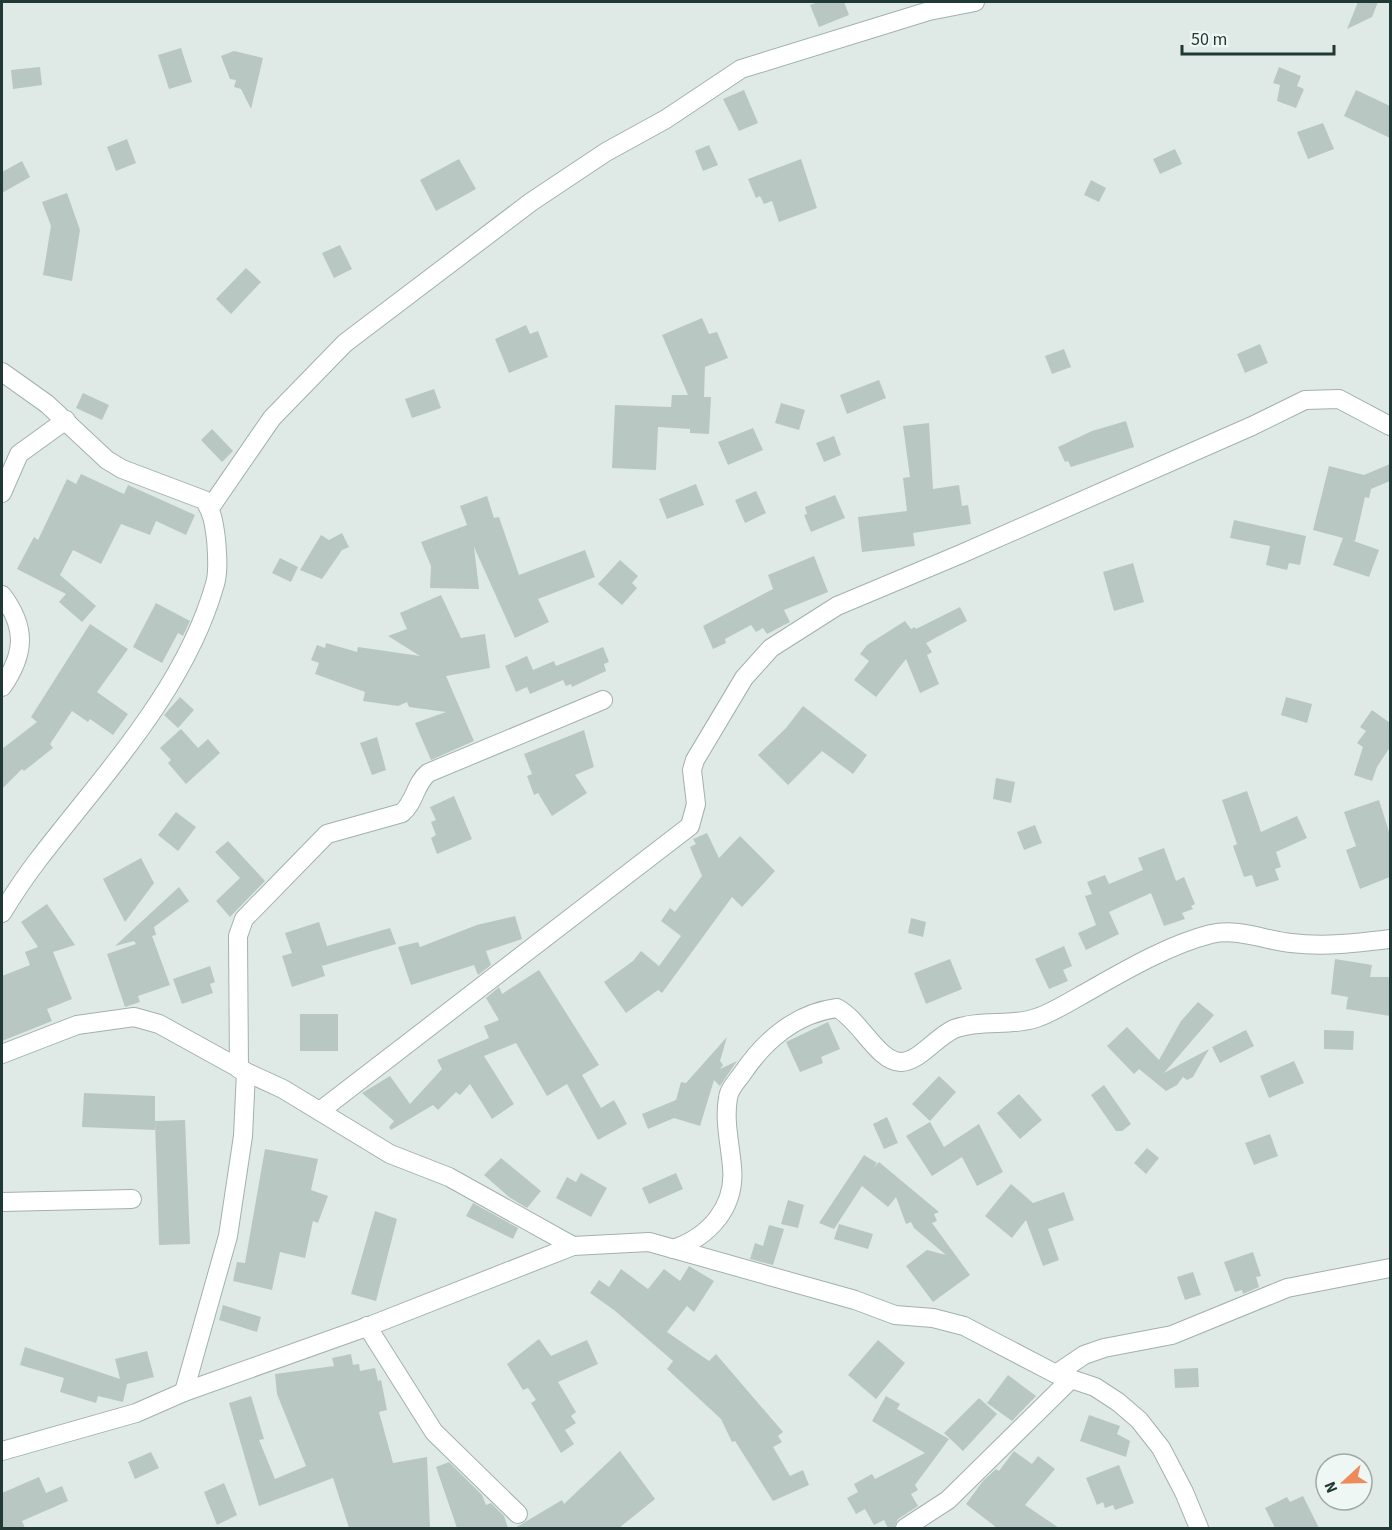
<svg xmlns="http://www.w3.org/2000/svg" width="1392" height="1530" viewBox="0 0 1392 1530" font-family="'Source Sans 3',sans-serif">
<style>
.building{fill:#b8c7c2}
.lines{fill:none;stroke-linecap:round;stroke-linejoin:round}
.minor-casing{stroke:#a2b1ad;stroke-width:20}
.minor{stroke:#fff;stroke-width:18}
</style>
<rect width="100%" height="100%" fill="#dfeae6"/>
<g class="building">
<polygon points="819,2 844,2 849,15 819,27 810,5"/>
<polygon points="1358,2 1378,2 1372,17 1347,29"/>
<polygon points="181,48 192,82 169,89 158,55"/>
<polygon points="234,51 263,58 251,109 241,89 234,87 236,80 230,79 221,56"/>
<polygon points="40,67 42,85 13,89 11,70"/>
<polygon points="1279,67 1301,76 1297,86 1304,89 1296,108 1277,101 1280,85 1273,83"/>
<polygon points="744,90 758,123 739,131 723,99"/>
<polygon points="1356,90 1390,106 1390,138 1344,116"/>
<polygon points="1323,123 1334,149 1308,159 1297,132"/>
<polygon points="127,139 136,163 116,171 107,147"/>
<polygon points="709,145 718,165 703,171 695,151"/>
<polygon points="1175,149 1182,164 1160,174 1153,159"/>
<polygon points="459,159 476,189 436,211 420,180"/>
<polygon points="801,159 817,208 779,222 772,201 764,204 760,196 756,198 748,179"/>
<polygon points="22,161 30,177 2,193 2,172"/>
<polygon points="1091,180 1106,188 1099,202 1084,195"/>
<polygon points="67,193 80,230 72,281 43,275 51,226 42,202"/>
<polygon points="340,245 352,269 334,278 322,253"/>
<polygon points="246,268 261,282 231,314 216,299"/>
<polygon points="702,318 709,334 717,332 728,358 705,367 704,397 711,397 709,434 690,433 690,429 658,427 656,470 612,468 615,405 671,407 672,395 688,395 662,335"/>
<polygon points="526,325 530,334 538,331 548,357 509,373 495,339"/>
<polygon points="1260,344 1268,363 1245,373 1237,354"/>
<polygon points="1064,349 1071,367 1052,374 1045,356"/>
<polygon points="879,380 886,398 847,414 840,395"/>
<polygon points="434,389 441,408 412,418 405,399"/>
<polygon points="83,393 109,405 102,420 76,408"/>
<polygon points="781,403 805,410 799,430 775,423"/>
<polygon points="1126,421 1134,447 1071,467 1068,461 1065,462 1058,447 1092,431"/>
<polygon points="929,423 933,489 959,485 962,506 968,505 971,524 913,533 915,546 862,552 858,517 907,511 903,478 910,477 903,426"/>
<polygon points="753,428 763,450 728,465 718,442"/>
<polygon points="212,429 233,451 222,462 201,440"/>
<polygon points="834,436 841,455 824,462 816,443"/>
<polygon points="1390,464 1390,481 1371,489 1369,498 1365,497 1355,541 1351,540 1379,550 1369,577 1333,565 1343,538 1313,530 1329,466 1364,475"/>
<polygon points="81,474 124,494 128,485 195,515 186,535 156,521 150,535 121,524 101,564 73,550 60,575 96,606 82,622 59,602 66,594 17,569 34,537 38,540 67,479 76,484"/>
<polygon points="696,484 704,505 667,519 659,499"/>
<polygon points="756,491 766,513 745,523 735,500"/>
<polygon points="835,495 845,518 811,532 804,515 807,514 805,507"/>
<polygon points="487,496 494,518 499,517 519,575 585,550 595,577 538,599 549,622 515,638 474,547 479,589 430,588 431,566 421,542 467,525 460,506"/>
<polygon points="1234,520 1306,536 1300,565 1289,563 1287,570 1266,565 1270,546 1230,538"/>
<polygon points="342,533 349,547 342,550 322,579 300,570 321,535 329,540"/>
<polygon points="814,556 828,592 784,610 790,622 767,634 763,628 756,632 751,625 725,639 726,643 713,649 703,626 773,589 768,575"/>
<polygon points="280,558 298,567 291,582 272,573"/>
<polygon points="620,560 638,576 632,583 637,588 622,605 598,584"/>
<polygon points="1133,563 1144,602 1114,611 1103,572"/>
<polygon points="441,595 461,638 485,634 490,668 446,676 474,741 431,760 415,723 446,712 409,707 407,702 398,706 363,701 365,692 315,674 319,663 311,660 317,645 325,648 326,643 357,652 358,647 420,656 388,636 407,629 400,613"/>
<polygon points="156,603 190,621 183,636 178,633 162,663 133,647"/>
<polygon points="960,607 967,621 926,643 932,652 927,655 939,684 920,693 906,659 876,697 854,680 869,661 860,654 867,645 905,621 911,629 915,627 916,629"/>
<polygon points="90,624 128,649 97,692 128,714 113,735 90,719 88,722 72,711 50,744 53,748 24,771 22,769 2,789 2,749 37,722 31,717"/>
<polygon points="603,647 609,662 604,664 606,671 572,687 571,684 566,686 563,680 530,694 527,687 516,692 505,666 527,656 533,670 554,661 556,666"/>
<polygon points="180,697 194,710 178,728 164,715"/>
<polygon points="1286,697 1312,704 1307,723 1281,715"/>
<polygon points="803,706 867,755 853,774 822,751 788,785 758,755 786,728"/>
<polygon points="1372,710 1390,723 1390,747 1377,767 1372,781 1354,775 1363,747 1357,743 1366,731 1360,727"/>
<polygon points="181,729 198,748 208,739 220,753 186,784 168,763 171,760 160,748"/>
<polygon points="584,730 594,767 575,775 587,793 552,816 538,793 534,795 527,776 532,774 524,754"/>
<polygon points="377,737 386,770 372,775 360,743"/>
<polygon points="996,778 1015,782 1011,803 993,799"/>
<polygon points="1247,791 1261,832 1297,816 1307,838 1276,852 1281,867 1275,869 1279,880 1256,887 1252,875 1244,877 1233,846 1237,844 1222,800"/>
<polygon points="454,796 472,839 437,854 431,838 436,835 431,822 436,820 430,807"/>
<polygon points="1379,800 1390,835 1390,877 1360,889 1346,850 1356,846 1344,812"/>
<polygon points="176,812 196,827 178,851 158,835"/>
<polygon points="1035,825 1042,843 1024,850 1017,832"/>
<polygon points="707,833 719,858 740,836 775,871 742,907 732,897 662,993 658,990 626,1013 604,982 633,961 641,951 659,966 681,936 661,921 670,908 675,912 702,876 690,847 696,844 693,839"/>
<polygon points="228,841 265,881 230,917 216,901 240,878 215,852"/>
<polygon points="1164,848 1176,881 1184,877 1195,904 1191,906 1193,909 1182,913 1185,919 1164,926 1151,893 1109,912 1119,934 1086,950 1078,933 1096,925 1085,896 1092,894 1087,882 1105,875 1109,884 1143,870 1138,858"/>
<polygon points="141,858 154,883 125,922 103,879"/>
<polygon points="179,887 189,901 154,927 156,935 152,936 170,985 138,996 140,1002 125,1007 107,954 136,944 134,941 115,946"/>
<polygon points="47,904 75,945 53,952 72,999 47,1009 52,1021 2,1041 2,976 30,965 25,952 38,947 21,922"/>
<polygon points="515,916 522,939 486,951 491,965 478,975 474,965 411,985 398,947 418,942 420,947 477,925"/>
<polygon points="911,918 926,922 923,937 908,933"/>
<polygon points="319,922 327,946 390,928 396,944 322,966 325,976 292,987 282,956 292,953 285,933"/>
<polygon points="1064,946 1072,966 1063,970 1068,981 1049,989 1035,959"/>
<polygon points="950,959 962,989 926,1004 914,973"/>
<polygon points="1335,959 1372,965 1370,977 1390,977 1390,1016 1346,1009 1348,997 1331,994"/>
<polygon points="210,966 215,982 210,984 213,993 182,1004 173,979"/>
<polygon points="539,970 599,1065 582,1075 601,1108 614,1100 627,1124 598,1140 567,1084 547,1096 516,1043 484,1056 514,1104 492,1119 470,1084 460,1095 456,1092 438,1110 433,1105 391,1130 389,1127 394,1121 362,1093 390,1076 410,1104 442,1069 437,1060 489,1038 484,1026 499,1020 486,998 499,987 502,994"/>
<polygon points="1198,1002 1214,1015 1164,1073 1209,1049 1193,1077 1187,1080 1183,1077 1177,1085 1166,1091 1139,1069 1134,1074 1107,1046 1127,1027 1159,1060 1181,1021"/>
<rect x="300" y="1014" width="38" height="37"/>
<polygon points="828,1022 840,1049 821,1057 823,1063 800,1072 786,1042"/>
<polygon points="1246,1030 1254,1046 1220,1063 1212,1047"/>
<polygon points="1324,1030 1354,1031 1353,1050 1324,1049"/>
<polygon points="727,1037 720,1061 723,1065 720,1069 737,1061 720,1086 714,1080 700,1126 674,1118 648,1129 642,1114 676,1100 681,1082 686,1083"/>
<polygon points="1294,1061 1304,1083 1269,1098 1260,1076"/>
<polygon points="939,1076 956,1092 930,1121 912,1104"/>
<polygon points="1104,1085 1131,1124 1122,1131 1116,1131 1091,1095"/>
<polygon points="84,1093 155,1096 155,1130 82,1127"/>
<polygon points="1019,1094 1042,1120 1020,1139 997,1113"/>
<polygon points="887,1117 898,1143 884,1149 873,1124"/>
<polygon points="185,1120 190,1244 159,1245 155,1121"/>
<polygon points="930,1122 944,1147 979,1124 1003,1172 977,1186 962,1157 932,1176 906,1136"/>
<polygon points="1270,1134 1278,1156 1254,1165 1245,1143"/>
<polygon points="1147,1148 1159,1158 1146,1174 1134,1163"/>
<polygon points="265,1149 318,1159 311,1190 328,1196 318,1223 313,1221 305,1258 280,1252 272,1290 233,1281 237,1262 245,1263"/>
<polygon points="864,1155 877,1163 873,1169 879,1162 939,1212 934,1214 937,1221 932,1223 970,1275 933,1302 906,1266 927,1250 946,1255 914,1228 911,1222 906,1224 896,1197 888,1207 862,1186 834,1229 819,1223"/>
<polygon points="501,1158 541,1191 527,1208 509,1197 484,1175"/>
<polygon points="581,1173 607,1188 591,1217 556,1198 567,1177 576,1182"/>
<polygon points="676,1173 683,1189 649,1204 642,1188"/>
<polygon points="1011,1184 1033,1203 1064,1192 1074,1220 1048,1229 1059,1260 1043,1266 1026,1220 1012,1238 985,1216"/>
<polygon points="788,1200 804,1205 798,1228 781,1224"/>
<polygon points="473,1203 518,1228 513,1239 466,1216"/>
<polygon points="375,1211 397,1219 376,1301 351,1294"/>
<polygon points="839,1224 873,1234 868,1249 834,1239"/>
<polygon points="769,1225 784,1229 773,1265 750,1259 755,1243 763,1246"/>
<polygon points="1253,1252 1261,1276 1256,1277 1259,1287 1243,1294 1242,1290 1235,1292 1224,1262"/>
<polygon points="689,1266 714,1281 694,1312 687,1306 667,1332 709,1361 716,1354 783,1432 778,1436 782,1442 773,1447 790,1476 803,1470 809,1485 773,1501 735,1441 732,1442 721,1419 667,1369 673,1361 614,1310 590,1293 599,1280 609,1287 621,1269 648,1289 664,1269 680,1281"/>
<polygon points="1193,1272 1201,1295 1185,1300 1177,1277"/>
<polygon points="223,1305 261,1317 257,1332 219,1320"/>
<polygon points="539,1339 551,1356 587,1340 598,1364 558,1382 576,1412 571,1416 576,1423 565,1430 574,1444 561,1453 531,1403 536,1400 528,1388 523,1390 507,1364"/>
<polygon points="878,1340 905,1363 876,1399 848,1375"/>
<polygon points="25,1347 120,1379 115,1359 147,1351 154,1377 127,1384 123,1402 98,1396 96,1403 60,1392 64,1378 20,1365"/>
<polygon points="351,1354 353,1365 359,1364 360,1371 375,1368 378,1381 381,1380 387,1410 379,1412 393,1463 427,1457 430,1528 349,1528 333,1478 259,1506 229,1403 251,1396 264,1439 259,1440 275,1479 306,1466 277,1394 275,1374 334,1366 332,1358"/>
<polygon points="1198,1368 1199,1387 1175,1388 1174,1369"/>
<polygon points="1008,1375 1036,1396 1012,1421 987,1403"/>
<polygon points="886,1396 900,1404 897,1409 949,1439 915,1485 918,1490 911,1494 918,1506 898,1519 894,1528 888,1528 884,1520 874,1525 865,1509 856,1514 847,1498 858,1492 854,1484 872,1474 875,1479 925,1453 872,1421"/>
<polygon points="979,1398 997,1414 963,1451 944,1433"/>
<polygon points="1089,1415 1120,1426 1117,1434 1130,1441 1126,1457 1080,1441"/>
<polygon points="620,1451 655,1499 619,1528 515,1528 562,1500 564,1504"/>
<polygon points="1014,1451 1032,1464 1038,1456 1055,1469 1025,1505 1059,1528 997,1528 966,1504 983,1481 996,1469 999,1471"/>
<polygon points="151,1452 159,1468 135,1479 128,1462"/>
<polygon points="449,1462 482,1495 486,1505 491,1503 504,1516 508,1528 457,1528 436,1467"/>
<polygon points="1119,1465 1134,1503 1115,1510 1113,1505 1105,1508 1103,1502 1097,1505 1086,1478"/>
<polygon points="39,1477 46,1493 62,1486 68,1501 22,1521 25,1528 2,1528 2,1493"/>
<polygon points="224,1483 237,1515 217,1525 204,1492"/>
<polygon points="1303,1496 1319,1528 1275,1528 1265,1508 1287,1497 1290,1502"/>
</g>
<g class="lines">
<g class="minor-casing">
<g id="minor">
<path d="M2,372L47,404L107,460L122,469L204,500C213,513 214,524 216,539C217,553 219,570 215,584C185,690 103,775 38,860C25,877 13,895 2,913"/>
<polyline points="2,493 19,454 66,420"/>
<polyline points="210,508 272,418 345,343 531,202 606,152 666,119 741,69 929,11 975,2"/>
<path d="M2,595C27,628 25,654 2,687"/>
<polyline points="2,1054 77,1025 134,1017 159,1024 246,1072 283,1089 390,1154 449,1177 573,1246 649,1242 855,1300 895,1315 933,1318 964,1326 1056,1374 1095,1387 1118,1402 1139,1420 1161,1448 1184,1492 1199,1528"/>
<path d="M239,1069L238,936L244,919L327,834L402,813C415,802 415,784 428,773L603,700"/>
<polyline points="320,1111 690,826 696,804 692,770 695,760 744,678 771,648 837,606 961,554 1252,426 1305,400 1339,399 1390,426"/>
<polyline points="2,1202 132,1199"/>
<path d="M673,1249C709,1237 736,1207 732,1167C730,1143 724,1121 728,1098C729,1089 737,1081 742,1074C764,1041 796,1013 837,1008C860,1020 878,1062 901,1062C920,1061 936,1037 954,1029C981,1019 1013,1027 1039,1017C1053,1012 1067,1003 1080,996C1119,974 1167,945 1211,934C1239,928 1264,940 1291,943C1325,947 1357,943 1390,939"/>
<polyline points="367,1326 434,1432 518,1514"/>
<polyline points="1056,1374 1084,1355 1104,1348 1172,1335 1287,1288 1390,1268"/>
<polyline points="184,1392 228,1236 243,1136 246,1072"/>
<polyline points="2,1451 136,1413 184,1392 372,1325 573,1246"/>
<polyline points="905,1528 948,1500 1071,1379"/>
</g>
</g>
<use href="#minor" class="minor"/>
</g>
<rect width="1392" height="1530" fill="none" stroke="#213935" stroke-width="6"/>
<g transform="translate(1344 1482) rotate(248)"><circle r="28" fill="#eff7f4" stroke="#9daba8" stroke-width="1.5"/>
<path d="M0-4.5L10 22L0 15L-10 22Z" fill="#ed8b5a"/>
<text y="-9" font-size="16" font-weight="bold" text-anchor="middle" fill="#213935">N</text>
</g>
<path d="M1182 45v9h152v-9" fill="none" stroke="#213935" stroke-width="3"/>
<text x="1191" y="45" font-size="18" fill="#213935" stroke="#eff7f4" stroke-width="4.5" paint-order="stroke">50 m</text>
</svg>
